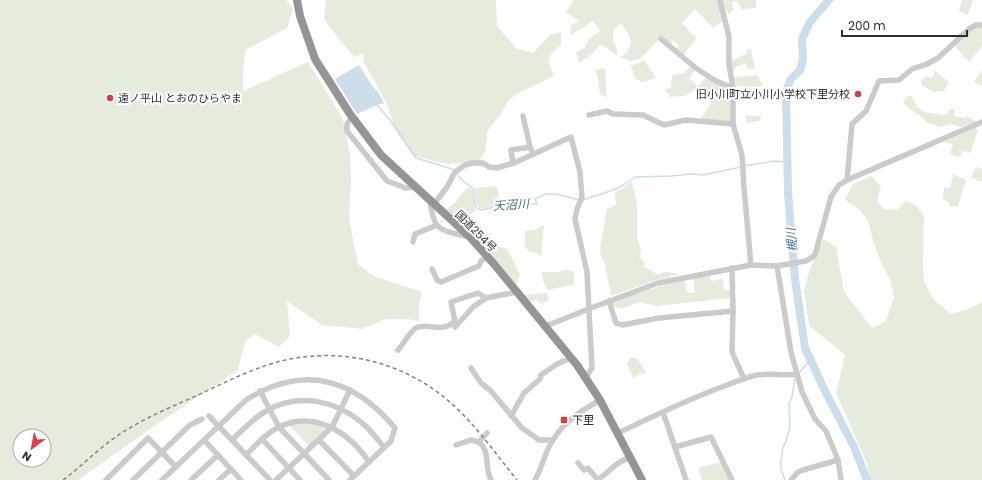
<svg xmlns="http://www.w3.org/2000/svg" width="982" height="480" viewBox="0 0 982 480" font-family="Poppins,'Noto Sans JP',sans-serif">
<style>
.green{fill:#e5ebdd;fill-rule:evenodd}
.water{fill:#cbdee9}
.lines{fill:none;stroke-linecap:round;stroke-linejoin:round}
.stream{stroke:#cbdee9;stroke-width:1.5}
.river{stroke:#cbdee9;stroke-width:8}
.minor{stroke:#cbcbcb;stroke-width:5.5}
.highway{stroke:#959595;stroke-width:8}
.rail{stroke:#838383;stroke-width:1.5;stroke-dasharray:4 3;stroke-linecap:butt}
.poi-dot{fill:#da3c4b;stroke:#fff;stroke-width:1.5}
.labels{text-anchor:middle;stroke-width:4;stroke-linejoin:round;paint-order:stroke}
.poi-label{font-size:11px;fill:#2e2e2e;stroke:#fff;text-anchor:start}
.street-label{font-size:11px;fill:#2e2e2e;stroke:#fff}
.water-label{font-size:12px;font-style:italic;fill:#42708b;stroke:#fff}
</style>
<rect width="100%" height="100%" fill="#fff"/>
<g class="green">
<path d="M0,0H286L293,9L287,28L245,50L243,72V91L308,62L343,119L350,155L351,178L349,219L358,264L373,276L422,292L419,304V321L407,319H386L362,329L322,325L287,301L290,336L279,347L255,334L245,341L238,370L160,422L78,480H0ZM20,436H44V460H20Z"/>
<polygon points="326,0 496,0 497,26 516,48 533,53 550,35 561,32 561,45 552,53 548,61 554,76 518,93 508,101 501,114 488,130 485,151 479,161 448,164 413,156 396,131 387,104 363,61 363,53 354,57 335,34 324,19"/>
<path d="M574,0H718L724,21L713,28L695,9L682,23L696,38L683,56L675,50L679,46L673,41L670,45L661,37L640,59L631,61L620,57L627,53L631,43L628,34L621,23L613,30V42L617,49V55C610,52 606,44 600,45L591,55L579,63L576,52L585,48L588,40L600,31L593,21L571,35L570,26L579,21L566,12Z"/>
<polygon points="725,0 756,0 756,8 742,9 737,1 731,2 734,10 728,14 726,8 723,8 721,1"/>
<polygon points="962,0 973,0 968,15 959,11"/>
<path d="M982,27V46L969,62L954,45C963,36 969,28 982,27Z"/>
<polygon points="747,49 751,49 755,69 747,69 746,63 737,66 733,72 731,61 746,54"/>
<polygon points="644,60 656,78 643,82 635,79 631,65 639,63"/>
<polygon points="690,66 695,70 689,78 698,87 705,78 718,84 731,89 731,122 701,119 711,103 714,93 698,88 685,96 670,97 665,89 671,88 672,75 685,73"/>
<polygon points="605,68 607,98 600,94 598,78 595,70"/>
<polygon points="982,70 982,86 974,82"/>
<path d="M935,71L949,82L944,91L934,92L922,85L921,82C924,76 927,76 933,77Z"/>
<polygon points="757,75 763,85 756,87 736,86 734,77"/>
<polygon points="909,96 912,96 917,107 924,112 944,115 948,113 949,109 955,109 954,116 965,118 967,116 977,122 960,127 951,124 940,127 928,123 919,115 909,109 903,102"/>
<polygon points="746,115 761,116 760,121 746,123"/>
<polygon points="975,128 978,130 970,153 962,151 961,156 955,156 950,153 953,144 944,142"/>
<polygon points="976,167 982,169 982,182 971,177"/>
<polygon points="953,174 966,180 958,206 950,207 949,203 943,198 944,187 950,188"/>
<polygon points="872,176 881,187 877,200 883,209 897,210 906,201 917,206 924,216 923,263 924,281 933,299 951,314 971,308 982,302 982,480 870,480 867,463 836,393 845,355 809,325 804,291 810,268 824,239 836,247 844,292 872,328 886,321 894,297 890,279 880,261 872,237 868,221 861,211 845,200 853,184"/>
<polygon points="632,182 637,204 637,239 641,250 641,253 639,257 644,262 644,267 657,274 666,272 680,274 653,281 611,296 605,264 600,253 601,242 607,209 616,205 615,193"/>
<polygon points="496,186 498,192 499,204 483,209 478,207 475,199 474,188"/>
<path d="M469,187L472,190C473,197 476,206 475,211L459,221L446,209L455,203L460,195Z"/>
<polygon points="544,225 541,257 537,253 528,251 525,246 525,231 537,229"/>
<path d="M497,246L507,249C512,257 515,266 520,275L516,284L489,251L495,249Z"/>
<polygon points="566,269 574,272 574,284 548,290 543,281 542,272 558,272"/>
<polygon points="709,274 711,281 723,279 724,290 730,290 731,298 656,306 640,302 623,308 613,307 611,304 613,301 661,286 684,280 687,292 695,293 693,278"/>
<polygon points="547,293 549,300 541,304 536,299 531,302 524,295"/>
<polygon points="631,357 638,359 647,374 643,373 633,378 627,364"/>
<polygon points="310,423 327,429 309,446 289,425"/>
<polygon points="722,462 730,480 702,480 698,468"/>
</g>
<polygon class="water" points="359,65 373,87 379,93 384,103 377,105 357,114 335,79"/>
<g class="lines">
<g class="stream">
<polyline points="376,104 390,120 416,158 455,170"/>
<polyline points="744,166 775,161 786,162"/>
<path d="M458,172V176L473,189C474,195 473,203 477,208C482,213 493,206 499,205C512,203 525,204 537,204L535,199L546,194H556L579,200"/>
<polyline points="583,200 616,189 625,184 635,177 672,176 691,174 703,175 741,167"/>
<polyline points="799,373 810,360"/>
<polyline points="785,480 781,469 781,461 783,447 786,442 790,427 789,404 792,397 795,378"/>
</g>
<polyline class="river" points="829,0 810,22 802,39 803,59 800,70 790,80 786,93 788,193 795,279 805,348 824,389 854,447 867,480"/>
<g class="minor">
<polyline points="720,0 729,37 729,64 733,88 733,124 742,155 744,188 751,265"/>
<polyline points="661,39 697,69 716,81 733,88"/>
<polyline points="589,115 607,111 613,114 643,115 664,125 686,120 733,124"/>
<polyline points="523,116 530,147"/>
<polyline points="352,117 347,124 347,131 387,181 406,188 415,187"/>
<polyline points="513,163 511,150 530,147 533,154"/>
<polyline points="847,180 852,124 866,111 879,81 899,80 912,69 927,64 938,58 969,29 976,25 982,25"/>
<path d="M430,201C434,233 440,229 468,237"/>
<polyline points="434,204 447,187 455,172 465,165 473,163 483,163 489,167 496,168 514,163 571,137 580,172 582,197 577,209 575,219 587,272 592,368 586,377"/>
<polyline points="413,242 415,234 437,225"/>
<polyline points="777,266 791,352 802,392 815,419 826,431 831,443 838,460 841,480"/>
<polyline points="732,268 733,311 732,352 744,379"/>
<polyline points="432,269 437,280 441,282 479,266 481,261 487,257"/>
<polyline points="609,301 616,323 622,325 659,318 733,311"/>
<polyline points="546,326 591,308 658,283 751,265 777,266 806,261 814,256 816,251 831,197 839,185 847,180 982,122"/>
<polyline points="455,327 473,307 486,298 517,292"/>
<path d="M398,350C403,345 411,330 416,328C427,322 442,334 455,321L451,302L478,293L486,298"/>
<polyline points="471,368 481,383 490,390 522,428 539,440 549,440 552,441"/>
<polyline points="260,391 279,427 329,480"/>
<polyline points="663,412 686,480"/>
<polyline points="209,416 270,480"/>
<polyline points="511,416 524,393 540,379 541,375 557,364 571,358"/>
<path d="M618,433C652,417 686,400 722,387C734,383 745,377 757,375C771,373 784,376 797,374"/>
<polyline points="262,439 300,480"/>
<polyline points="204,440 241,480"/>
<path d="M232,440C244,429 255,416 270,409C300,393 336,401 361,422C370,429 377,439 384,447"/>
<polyline points="319,440 354,476"/>
<path d="M479,442C491,452 484,467 491,480"/>
<polyline points="456,445 471,440 479,442 487,433"/>
<polyline points="675,447 711,437 732,480"/>
<path d="M246,455C256,445 266,433 279,427C314,410 349,432 369,462"/>
<polyline points="578,463 584,470 588,468 598,480"/>
<polyline points="106,480 148,438 176,467"/>
<polyline points="133,480 190,425 202,419"/>
<path d="M162,480L246,400C303,364 353,378 395,428L391,441L350,480"/>
<polyline points="191,480 218,455"/>
<polyline points="219,480 231,469"/>
<polyline points="276,480 332,427 350,390"/>
<path d="M535,480C540,471 543,461 547,451C558,426 577,413 600,400"/>
<polyline points="598,480 617,464 631,456"/>
<polyline points="791,480 798,472 803,470 838,460"/>
</g>
<polyline class="highway" points="297,0 300,16 315,59 350,114 381,155 470,237 494,264 577,365 600,400 642,480"/>
<path class="rail" d="M63,480C82,466 98,449 117,436C142,419 171,407 198,395C224,383 249,370 277,362C330,348 387,357 433,389C467,412 491,448 517,480"/>
</g>
<g class="poi-dot">
<circle cx="858" cy="94" r="4"/>
<circle cx="110" cy="98" r="4"/>
<rect x="560" y="416" width="8" height="8" rx="2"/>
</g>
<g class="labels">
<g class="poi-label">
<text x="850" y="98" text-anchor="end">旧小川町立小川小学校下里分校</text>
<text x="118" y="102">遠ノ平山 とおのひらやま</text>
<text x="572" y="424">下里</text>
</g>
<g class="street-label">
<text transform="translate(476 231) rotate(45)" y="4">国道254号</text>
</g>
<g class="water-label">
<text transform="translate(511 205) rotate(-4)" y="4">天沼川</text>
<text transform="translate(792 240) rotate(-95)" y="4">槻川</text>
</g>
</g>
<g transform="translate(32 448) rotate(212)"><circle r="19" fill="#ffffff" stroke="#ababab"/>
<path d="M0-3L7 15L0 10L-7 15Z" fill="#da3c4b"/>
<text y="-6" font-size="11" font-weight="bold" text-anchor="middle" fill="#2e2e2e">N</text>
</g>
<path d="M842 30v6h125v-6" fill="none" stroke="#2e2e2e" stroke-width="2"/>
<text x="848" y="30" font-size="12" fill="#2e2e2e" stroke="#ffffff" stroke-width="3" paint-order="stroke">200 m</text>
</svg>
